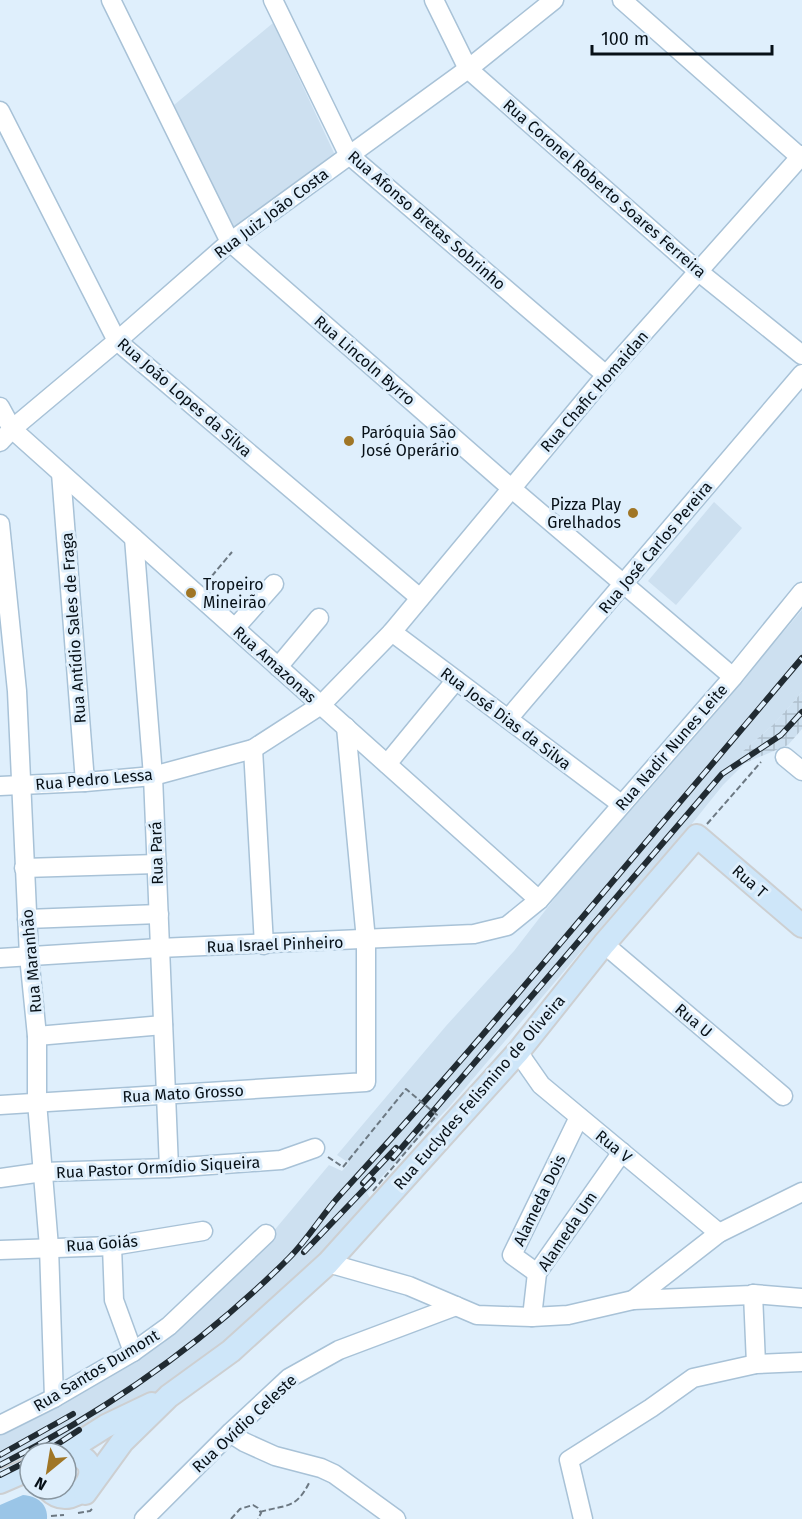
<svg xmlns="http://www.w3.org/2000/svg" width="802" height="1519" viewBox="0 0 802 1519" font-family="'Fira Sans',sans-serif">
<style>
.built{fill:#cde0f0}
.industrial{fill:url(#industrial-grid)}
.grass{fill:#9ac5e7}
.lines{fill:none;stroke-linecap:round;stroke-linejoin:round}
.minor-casing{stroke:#a8c2d7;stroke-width:21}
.major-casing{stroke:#cdcfd1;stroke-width:26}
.path{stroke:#6c7882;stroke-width:2;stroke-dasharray:6 3;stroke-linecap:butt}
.minor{stroke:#fff;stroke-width:18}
.major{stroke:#cee6f9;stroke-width:22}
.rail-casing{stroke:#212b32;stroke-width:6}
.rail{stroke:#dfeffc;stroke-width:4;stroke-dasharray:11;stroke-linecap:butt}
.path-bridge{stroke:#6c7882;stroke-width:2;stroke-dasharray:6 3;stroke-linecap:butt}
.poi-dot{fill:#a07626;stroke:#dfeffc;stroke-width:2}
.labels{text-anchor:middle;stroke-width:6;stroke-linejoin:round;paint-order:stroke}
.street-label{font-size:16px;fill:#071017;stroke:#dfeffc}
.poi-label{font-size:16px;fill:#071017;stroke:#dfeffc;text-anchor:start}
</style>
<defs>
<pattern id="industrial-grid" width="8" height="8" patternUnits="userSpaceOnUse" patternTransform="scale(1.5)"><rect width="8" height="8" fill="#cde0f0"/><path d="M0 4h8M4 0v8" fill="none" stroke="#afbfcd"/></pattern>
</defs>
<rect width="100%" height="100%" fill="#dfeffc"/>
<g class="built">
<polygon points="273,23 335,155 234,229 174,105"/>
<polygon points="714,502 742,528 676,605 648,581"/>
<polygon points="802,610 802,692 774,724 742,752 745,763 723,785 678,841 616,910 449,1107 370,1189 367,1193 370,1198 320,1254 268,1304 176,1383 45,1453 30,1453 30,1460 0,1476 0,1435 63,1401 179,1322 216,1295 272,1233 329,1165 342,1171 349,1163 337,1155 446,1026 514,951 571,877 648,791"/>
</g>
<polygon class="industrial" points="802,692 802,729 788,745 745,763 742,752 774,724"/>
<path class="grass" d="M23,1495C37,1496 48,1504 47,1519H0V1505Z"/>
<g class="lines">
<g class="minor-casing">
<g id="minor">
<polyline points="111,0 230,242 511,488 733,677"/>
<polyline points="273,0 348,154 606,375"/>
<polyline points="434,0 468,69 699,272 802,355"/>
<polyline points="622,0 800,157"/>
<polyline points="0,111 117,341 420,598"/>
<polyline points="0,407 12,429 539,900"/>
<polyline points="0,442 12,429 117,341 230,242 468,69 554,0"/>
<polyline points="61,473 85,782"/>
<polyline points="0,524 17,691 29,956 37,1036 37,1102 49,1247 54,1398"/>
<polyline points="134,538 153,776 169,1168"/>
<polyline points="235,628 274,584"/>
<polyline points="392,632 621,804"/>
<polyline points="278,667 319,618"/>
<polyline points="508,719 802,374"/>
<polyline points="253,749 264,945"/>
<polyline points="785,757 802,771"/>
<polyline points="387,764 456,680"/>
<polyline points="0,786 85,782 153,776 253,749 321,705 392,632 606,375 802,155"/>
<polyline points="24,868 157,864"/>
<polyline points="27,919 159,914"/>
<polyline points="604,944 783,1096"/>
<polyline points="0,958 159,948 474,934 507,926 539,900 733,677 802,592"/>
<polyline points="37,1036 163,1025"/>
<polyline points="518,1052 541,1085 719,1233"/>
<polyline points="0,1105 366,1082 366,940 346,727"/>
<polyline points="0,1178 43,1172 169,1168 281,1160 315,1148"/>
<polyline points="112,1246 114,1300 133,1352"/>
<polyline points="0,1250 112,1246 203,1231"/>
<polyline points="328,1263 409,1286 477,1315 532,1317 568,1315 633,1300 752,1295 753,1294 802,1298"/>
<polyline points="537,1273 512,1255 579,1117"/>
<polyline points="753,1294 756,1364"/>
<polyline points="633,1300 719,1233 802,1192"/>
<polyline points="532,1317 537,1273 622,1152"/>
<polyline points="0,1425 54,1398 133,1352 169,1326 266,1234"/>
<polyline points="230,1433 244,1442 275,1456 321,1468 334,1474 396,1519"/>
<polyline points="144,1519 230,1433 289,1378 339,1350 456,1306"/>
<polyline points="583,1519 569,1460 651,1408 693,1378 756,1364 802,1362"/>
</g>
</g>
<g class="major-casing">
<g id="major">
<polyline points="63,1453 106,1426 152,1404"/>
<polyline points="0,1482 30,1469"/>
<path d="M48,1489C78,1519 116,1455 66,1454"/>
<polyline points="85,1493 122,1442 169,1396 231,1351 328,1263 518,1052 604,944 697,836 802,926"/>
</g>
</g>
<g class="path">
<polyline points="206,583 232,552"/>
<polyline points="707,824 761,762"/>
<polyline points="328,1157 343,1167"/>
<path d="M260,1512C287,1504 296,1510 310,1481"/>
<polyline points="78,1513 90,1511 92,1509"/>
<polyline points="51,1516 64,1515"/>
<polyline points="231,1519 240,1509 253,1505 258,1508 261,1513 258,1519"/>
</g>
<use href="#minor" class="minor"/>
<use href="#major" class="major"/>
<g class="rail-casing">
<g id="rail">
<polyline points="393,1158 722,774 781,735 802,712"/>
<polyline points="363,1183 396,1148"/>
<polyline points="304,1252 373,1180"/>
<polyline points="44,1453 79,1430"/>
<polyline points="0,1455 73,1414"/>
<path d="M0,1465C106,1411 205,1342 289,1258C308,1239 322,1215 340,1195C393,1137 446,1078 497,1018C599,898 700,778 802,658"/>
<polyline points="0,1475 30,1460"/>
</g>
</g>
<use href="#rail" class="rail"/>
<polyline class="path-bridge" points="343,1167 406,1089 437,1115 372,1192"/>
</g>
<g class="poi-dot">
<circle cx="349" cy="441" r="6"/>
<circle cx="633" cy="513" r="6"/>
<circle cx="191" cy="593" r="6"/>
</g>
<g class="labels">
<g class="street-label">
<text transform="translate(605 188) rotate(41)" y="6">Rua Coronel Roberto Soares Ferreira</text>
<text transform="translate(271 213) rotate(-37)" y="6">Rua Juiz João Costa</text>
<text transform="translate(427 220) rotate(41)" y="6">Rua Afonso Bretas Sobrinho</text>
<text transform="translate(365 360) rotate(41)" y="6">Rua Lincoln Byrro</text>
<text transform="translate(594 391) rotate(-49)" y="6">Rua Chafic Homaidan</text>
<text transform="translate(185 397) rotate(41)" y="6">Rua João Lopes da Silva</text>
<text transform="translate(655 547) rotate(-50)" y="6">Rua José Carlos Pereira</text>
<text transform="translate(73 628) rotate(-94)" y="6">Rua Antídio Sales de Fraga</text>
<text transform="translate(275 664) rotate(42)" y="6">Rua Amazonas</text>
<text transform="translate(506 718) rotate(37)" y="6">Rua José Dias da Silva</text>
<text transform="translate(671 747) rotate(-49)" y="6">Rua Nadir Nunes Leite</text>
<text transform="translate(94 779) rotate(-5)" y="6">Rua Pedro Lessa</text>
<text transform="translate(156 853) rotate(-92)" y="6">Rua Pará</text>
<text transform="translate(750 881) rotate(41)" y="6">Rua T</text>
<text transform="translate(275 944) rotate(-2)" y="6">Rua Israel Pinheiro</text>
<text transform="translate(31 961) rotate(-95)" y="6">Rua Maranhão</text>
<text transform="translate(694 1020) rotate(40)" y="6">Rua U</text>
<text transform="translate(479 1092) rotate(-49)" y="6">Rua Euclydes Felismino de Oliveira</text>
<text transform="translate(183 1093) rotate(-3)" y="6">Rua Mato Grosso</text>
<text transform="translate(614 1146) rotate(39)" y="6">Rua V</text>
<text transform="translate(158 1167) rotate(-3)" y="6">Rua Pastor Ormídio Siqueira</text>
<text transform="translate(539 1200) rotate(-64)" y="6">Alameda Dois</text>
<text transform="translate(567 1231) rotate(-56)" y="6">Alameda Um</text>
<text transform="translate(102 1243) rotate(-4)" y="6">Rua Goiás</text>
<text transform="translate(96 1370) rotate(-31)" y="6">Rua Santos Dumont</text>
<text transform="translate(244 1423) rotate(-43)" y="6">Rua Ovídio Celeste</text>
</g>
<g class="poi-label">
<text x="361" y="438">Paróquia São<tspan x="361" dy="18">José Operário</tspan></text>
<text x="621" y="510" text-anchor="end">Pizza Play<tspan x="621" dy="18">Grelhados</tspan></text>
<text x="203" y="590">Tropeiro<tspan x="203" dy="18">Mineirão</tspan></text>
</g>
</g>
<g transform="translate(48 1471) rotate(210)"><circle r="28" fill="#dfeffc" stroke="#8996a0" stroke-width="1.5"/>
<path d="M0-4.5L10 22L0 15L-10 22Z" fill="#a07626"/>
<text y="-9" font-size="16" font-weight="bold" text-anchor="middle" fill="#071017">N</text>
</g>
<path d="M592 45v9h180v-9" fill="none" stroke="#071017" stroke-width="3"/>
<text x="601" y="45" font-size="18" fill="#071017" stroke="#dfeffc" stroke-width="4.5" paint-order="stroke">100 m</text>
</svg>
